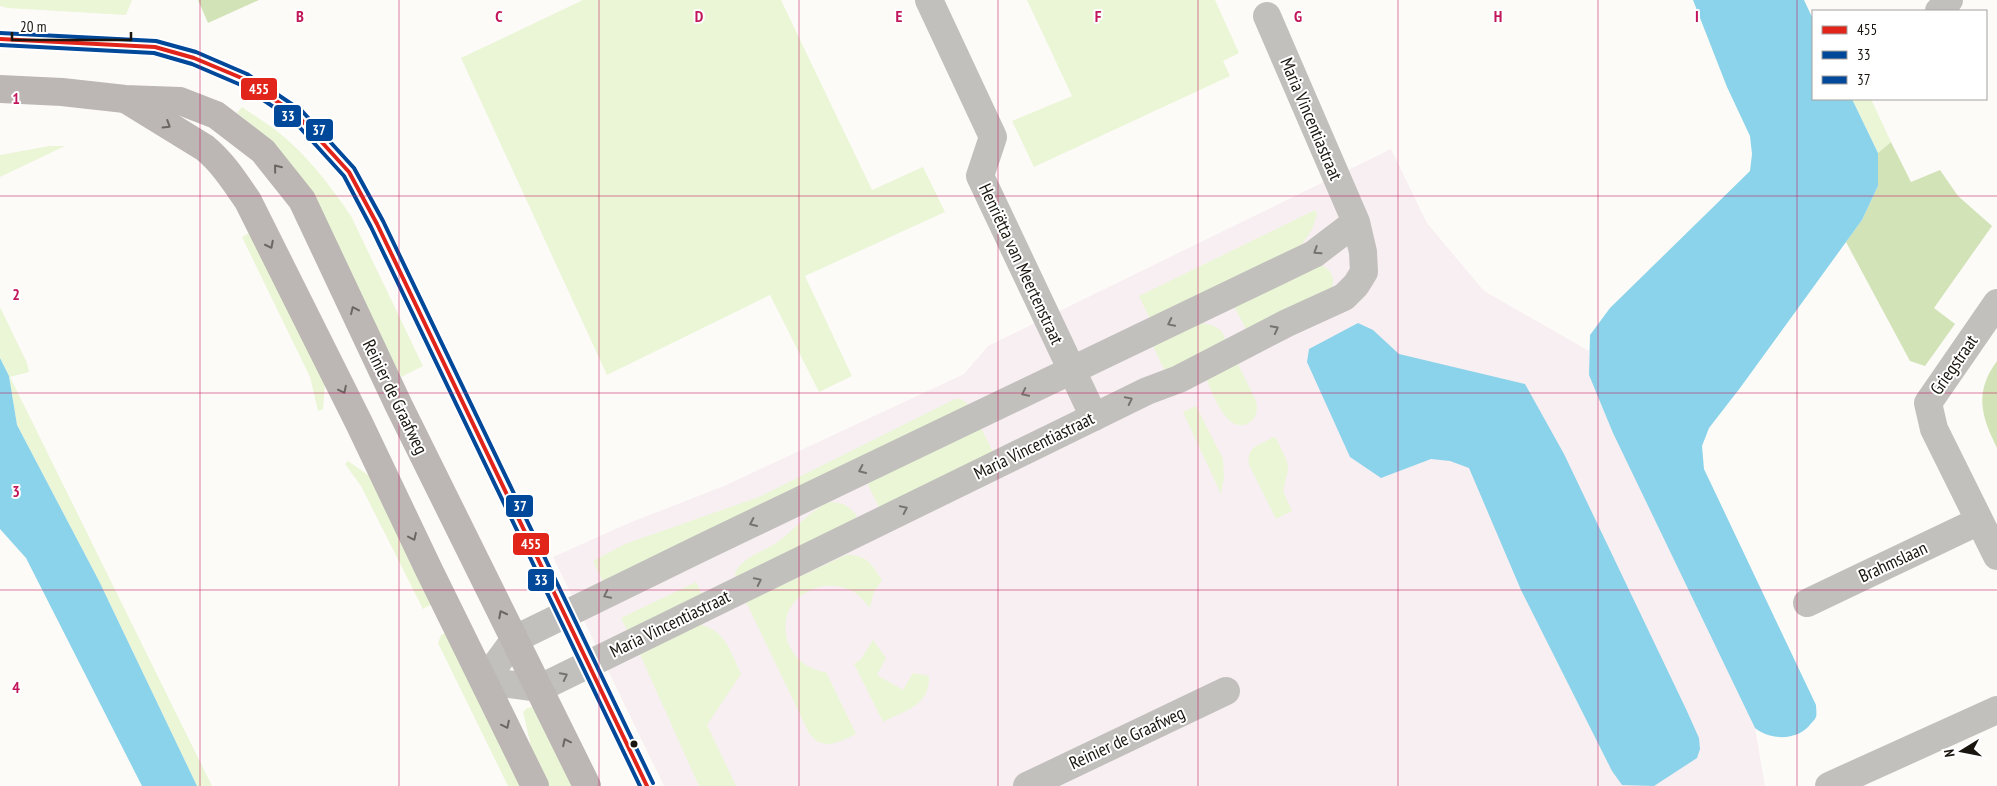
<svg xmlns="http://www.w3.org/2000/svg" width="1997" height="786" viewBox="0 0 1997 786" font-family="'PT Sans Narrow',sans-serif">
<style>
.medical{fill:#f8eff2}
.green{fill:#eaf6d6}
.forest{fill:#d2e3b7}
.water{fill:#8bd3ea}
.lines{fill:none;stroke-linecap:round;stroke-linejoin:round}
.minor{stroke:#c2c0bd;stroke-width:28}
.major{stroke:#bcb7b4;stroke-width:28}
.bus-1-casing{stroke:#fff;stroke-width:8}
.bus-2-casing{stroke:#fff;stroke-width:8}
.bus-3-casing{stroke:#fff;stroke-width:8}
.bus-1{stroke:#e1251b;stroke-width:4}
.bus-2{stroke:#004899;stroke-width:4}
.bus-3{stroke:#004899;stroke-width:4}
.oneway{stroke:#6b6661}
.oneway2{stroke:#76736e}
.grid{fill:none;stroke:#c2185b;stroke-width:1;stroke-opacity:0.55}
.bus-dot{fill:#1a150e;stroke:#fff;stroke-width:2}
.labels{text-anchor:middle;stroke-width:4;stroke-linejoin:round;paint-order:stroke}
.street-label{font-size:18px;fill:#1a150e;stroke:#fff}
.grid-label{font-size:16px;text-anchor:middle;font-weight:bold;fill:#c2185b;stroke:#fff;stroke-width:4;stroke-linejoin:round;paint-order:stroke}
.line-badge{stroke:#fff;stroke-width:2}
.badge-label{font-size:14px;text-anchor:middle;font-weight:bold;fill:#fff}
</style>
<rect width="100%" height="100%" fill="#fdfbf8"/>
<polygon class="medical" points="1391,149 1427,223 1484,291 1589,351 1589,375 1755,728 1765,786 664,786 553,557 629,523 724,486 964,374 988,346"/>
<g class="green">
<polygon points="0,0 132,0 126,15 7,8 0,6"/>
<polygon points="583,0 781,0 872,190 923,167 945,212 805,276 852,376 819,392 770,295 607,375 461,58"/>
<polygon points="1027,0 1215,0 1239,53 1223,61 1230,76 1034,167 1012,121 1072,96"/>
<polygon points="1852,99 1871,99 1891,142 1878,153"/>
<path d="M242,107C254,115 266,123 277,131C307,155 330,185 351,216L423,366L401,377L313,198C292,162 270,138 237,113Z"/>
<polygon points="49,146 65,146 0,177 0,155"/>
<polygon points="1315,210 1317,215 1312,229 1301,246 1151,321 1139,296"/>
<polygon points="255,230 325,383 323,409 318,411 310,377 242,237"/>
<path d="M1321,265C1331,269 1335,278 1332,288L1247,331L1234,306Z"/>
<polygon points="0,307 27,363 29,372 10,377 212,786 197,786 99,581 17,425 9,376 0,358"/>
<path d="M1200,323C1211,324 1224,328 1225,341L1165,371L1152,344Z"/>
<path d="M1236,360L1256,401C1258,409 1257,417 1250,422C1227,438 1212,391 1205,376Z"/>
<polygon points="955,399 961,399 969,405 605,586 593,561 625,544 759,497"/>
<polygon points="1196,406 1223,459 1224,477 1221,494 1183,412"/>
<polygon points="981,428 994,454 880,509 867,483"/>
<path d="M1274,437L1276,438L1287,461L1288,470L1283,491L1292,511L1276,519L1249,465C1246,446 1260,445 1274,437Z"/>
<polygon points="348,461 371,477 436,602 423,609 361,486 345,464"/>
<path d="M829,502C842,502 847,505 856,514L857,520L736,578L735,572C748,553 763,553 779,541C797,527 809,512 829,502Z"/>
<path d="M846,555C866,554 872,564 882,580L873,594L870,608C864,601 858,593 850,590C825,578 791,592 786,620C782,647 801,669 826,672L856,734C839,742 822,752 809,733L746,602Z"/>
<polygon points="696,582 703,596 628,632 621,618"/>
<path d="M698,624C726,630 730,651 741,674L707,725L736,786H699L638,650Z"/>
<polygon points="450,631 525,786 508,786 438,643 441,635"/>
<path d="M873,640L886,658L877,675L903,690L913,673L929,676C930,706 906,710 883,722L854,664L861,659Z"/>
<polygon points="538,706 578,786 546,786 533,755 523,712 527,708"/>
</g>
<g class="forest">
<polygon points="198,0 259,0 208,23"/>
<polygon points="1891,142 1911,182 1940,170 1958,196 1992,226 1934,308 1955,324 1925,366 1910,361 1846,242 1862,220 1878,186 1878,153"/>
<path d="M1997,361V448C1981,416 1974,392 1997,361Z"/>
</g>
<g class="water">
<path d="M1693,0H1804L1813,19V99H1852L1878,153V186L1862,220L1740,388L1709,428L1702,446L1704,469L1816,705C1816,708 1817,713 1816,717C1815,720 1811,723 1809,726C1795,741 1770,740 1755,728L1613,433L1589,375L1590,335L1610,308L1750,171L1752,154L1750,136L1727,87Z"/>
<polygon points="1358,323 1373,330 1399,354 1525,384 1564,454 1686,709 1699,738 1700,749 1697,758 1654,786 1622,785 1612,771 1521,590 1469,468 1450,461 1431,459 1381,478 1350,457 1307,362 1309,349"/>
<polygon points="0,358 9,376 17,425 99,581 197,786 142,786 26,558 0,529"/>
</g>
<g class="lines">
<g class="minor">
<polyline points="929,0 993,137 980,176 1094,417"/>
<polyline points="1939,11 1949,0"/>
<polyline points="1267,16 1356,222 1363,252 1364,272 1356,285 1344,297 1287,323 1179,379 1147,391 1094,417 540,688 484,681 515,639 699,549 1314,254 1356,222"/>
<polyline points="1997,303 1928,403 1934,429 1997,556"/>
<polyline points="1807,603 1979,521"/>
<polyline points="1027,786 1226,691"/>
<polyline points="1829,786 1997,710"/>
</g>
<g class="major">
<polyline points="0,89 62,92 125,99 180,101 216,115 263,151 302,200 399,406 587,786"/>
<path d="M127,100L205,148C223,163 235,182 248,201L359,423L428,568L535,786"/>
</g>
<g class="bus-1-casing">
<polyline id="bus-1" points="0,39 155,47 194,58 244,79 297,115 349,172 377,224 647,786"/>
</g>
<g class="bus-2-casing">
<polyline id="bus-2" points="0,45 154,53 192,64 241,85 293,120 344,176 371,227 640,786"/>
</g>
<g class="bus-3-casing">
<polyline id="bus-3" points="0,33 156,41 196,52 247,74 302,111 354,168 383,221 653,783"/>
</g>
<use href="#bus-1" class="bus-1"/>
<use href="#bus-2" class="bus-2"/>
<use href="#bus-3" class="bus-3"/>
</g>
<defs><path id="oneway-chevron" d="M-2-3.5L2.5 0L-2 3.5" fill="none" stroke-width="1.6" stroke-linecap="round" stroke-linejoin="round" transform="scale(1.25)"/></defs>
<g class="oneway">
<use href="#oneway-chevron" transform="translate(167 125) rotate(32)"/>
<use href="#oneway-chevron" transform="translate(277 168) rotate(-129)"/>
<use href="#oneway-chevron" transform="translate(270 245) rotate(63)"/>
<use href="#oneway-chevron" transform="translate(354 310) rotate(-115)"/>
<use href="#oneway-chevron" transform="translate(343 390) rotate(64)"/>
<use href="#oneway-chevron" transform="translate(413 537) rotate(65)"/>
<use href="#oneway-chevron" transform="translate(502 614) rotate(-117)"/>
<use href="#oneway-chevron" transform="translate(506 725) rotate(64)"/>
<use href="#oneway-chevron" transform="translate(566 742) rotate(-116)"/>
</g>
<g class="oneway2">
<use href="#oneway-chevron" transform="translate(1317 251) rotate(147)"/>
<use href="#oneway-chevron" transform="translate(1171 323) rotate(154)"/>
<use href="#oneway-chevron" transform="translate(1275 329) rotate(-28)"/>
<use href="#oneway-chevron" transform="translate(1025 393) rotate(154)"/>
<use href="#oneway-chevron" transform="translate(1129 400) rotate(-26)"/>
<use href="#oneway-chevron" transform="translate(862 470) rotate(155)"/>
<use href="#oneway-chevron" transform="translate(904 509) rotate(-26)"/>
<use href="#oneway-chevron" transform="translate(753 523) rotate(155)"/>
<use href="#oneway-chevron" transform="translate(758 581) rotate(-26)"/>
<use href="#oneway-chevron" transform="translate(607 595) rotate(154)"/>
<use href="#oneway-chevron" transform="translate(564 676) rotate(-27)"/>
</g>
<path class="grid" d="M200,0V786M399,0V786M599,0V786M799,0V786M998,0V786M1198,0V786M1398,0V786M1598,0V786M1797,0V786M0,196H1997M0,393H1997M0,590H1997"/>
<circle class="bus-dot" cx="634" cy="744" r="4.5"/>
<g class="labels">
<g class="street-label">
<text transform="translate(1311 119) rotate(67)" y="6">Maria Vincentiastraat</text>
<text transform="translate(1021 264) rotate(65)" y="6">Henriëtta van Meertenstraat</text>
<text transform="translate(1954 365) rotate(-55)" y="6">Griegstraat</text>
<text transform="translate(395 397) rotate(64)" y="6">Reinier de Graafweg</text>
<text transform="translate(1034 446) rotate(-26)" y="6">Maria Vincentiastraat</text>
<text transform="translate(1893 562) rotate(-25)" y="6">Brahmslaan</text>
<text transform="translate(670 624) rotate(-26)" y="6">Maria Vincentiastraat</text>
<text transform="translate(1127 738) rotate(-25)" y="6">Reinier de Graafweg</text>
</g>
</g>
<g class="grid-label">
<text x="300" y="22">B</text>
<text x="499" y="22">C</text>
<text x="699" y="22">D</text>
<text x="899" y="22">E</text>
<text x="1098" y="22">F</text>
<text x="1298" y="22">G</text>
<text x="1498" y="22">H</text>
<text x="1697" y="22">I</text>
<text x="16" y="104">1</text>
<text x="16" y="300">2</text>
<text x="16" y="497">3</text>
<text x="16" y="693">4</text>
</g>
<g class="line-badge">
<rect x="240" y="77" width="38" height="24" rx="5" fill="#e1251b"/>
<rect x="273" y="104" width="29" height="24" rx="5" fill="#004899"/>
<rect x="305" y="118" width="29" height="24" rx="5" fill="#004899"/>
<rect x="505" y="494" width="29" height="24" rx="5" fill="#004899"/>
<rect x="512" y="532" width="38" height="24" rx="5" fill="#e1251b"/>
<rect x="527" y="568" width="28" height="24" rx="5" fill="#004899"/>
</g>
<g class="badge-label">
<text x="259" y="94">455</text>
<text x="288" y="121">33</text>
<text x="319" y="135">37</text>
<text x="520" y="511">37</text>
<text x="531" y="549">455</text>
<text x="541" y="585">33</text>
</g>
<rect x="1812" y="10" width="175" height="90" fill="#ffffff" stroke="#a3a19f"/>
<rect x="1822" y="26" width="25" height="8" fill="#e1251b" stroke="#a3a19f"/>
<text x="1857" y="35" font-size="15" fill="#1a150e">455</text>
<rect x="1822" y="51" width="25" height="8" fill="#004899" stroke="#a3a19f"/>
<text x="1857" y="60" font-size="15" fill="#1a150e">33</text>
<rect x="1822" y="76" width="25" height="8" fill="#004899" stroke="#a3a19f"/>
<text x="1857" y="85" font-size="15" fill="#1a150e">37</text>
<g transform="translate(1962 751) rotate(260)" stroke="#ffffff" stroke-width="4" paint-order="stroke">
<path d="M0-4L9 19L0 12L-9 19Z" fill="#1a150e"/>
<text y="-8" font-size="14" font-weight="bold" text-anchor="middle" fill="#1a150e">N</text>
</g>
<path d="M12 32v8h119v-8" fill="none" stroke="#1a150e" stroke-width="2.5"/>
<text x="20" y="32" font-size="15" fill="#1a150e" stroke="#ffffff" stroke-width="4" paint-order="stroke">20 m</text>
</svg>
